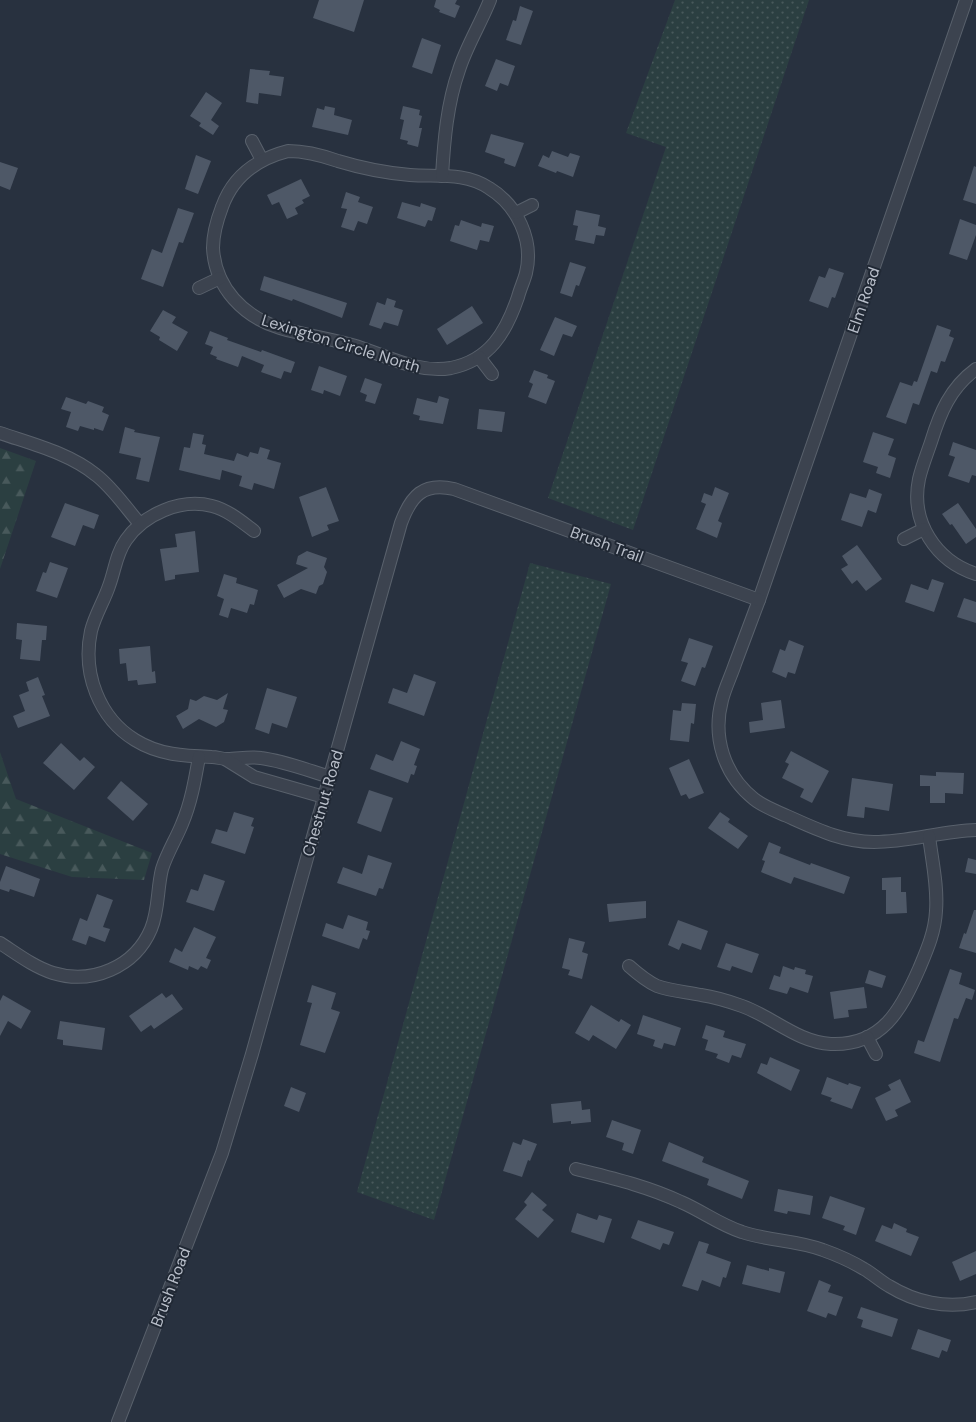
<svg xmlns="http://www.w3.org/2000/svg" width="976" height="1422" viewBox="0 0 976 1422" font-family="'DM Sans',sans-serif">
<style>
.grass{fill:url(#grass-dots)}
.forest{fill:url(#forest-firs)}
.building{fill:#4e5867}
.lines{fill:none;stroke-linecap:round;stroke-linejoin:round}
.minor-casing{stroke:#59616c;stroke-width:14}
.minor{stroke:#3c434f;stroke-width:12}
.labels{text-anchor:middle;stroke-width:4;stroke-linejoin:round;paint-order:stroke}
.street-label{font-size:16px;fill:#b8bec9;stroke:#202834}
</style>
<defs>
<pattern id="grass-dots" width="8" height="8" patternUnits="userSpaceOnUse" patternTransform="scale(1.25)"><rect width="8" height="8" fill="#2b3f41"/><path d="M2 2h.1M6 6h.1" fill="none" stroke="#48595b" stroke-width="1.8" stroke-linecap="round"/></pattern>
<pattern id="forest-firs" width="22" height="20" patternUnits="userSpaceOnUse" patternTransform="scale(1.25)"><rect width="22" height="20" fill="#2b3f41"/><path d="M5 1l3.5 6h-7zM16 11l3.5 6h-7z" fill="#48595b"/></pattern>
</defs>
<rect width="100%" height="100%" fill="#28313f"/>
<g class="grass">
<polygon points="675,0 809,0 633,530 548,498 666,147 626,133"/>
<polygon points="530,563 611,584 434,1220 357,1192"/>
</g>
<g class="forest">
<polygon points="0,448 36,461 0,569"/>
<polygon points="0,752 16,799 152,853 144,880 72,877 0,854"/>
</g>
<g class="building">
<polygon points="319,0 364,0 354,32 313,18"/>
<polygon points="436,0 457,0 455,4 460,6 455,18 439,12 440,10 434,7"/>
<polygon points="520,6 533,11 521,45 506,40 513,20 516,21"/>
<polygon points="422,38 441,45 432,74 412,67"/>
<polygon points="496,59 515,66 508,86 500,83 497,91 485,86"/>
<polygon points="250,69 270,71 269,75 284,77 281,96 259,93 258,104 246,102"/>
<polygon points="206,92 222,103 211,120 219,126 213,135 199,126 201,123 190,116"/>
<polygon points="325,106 335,108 334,115 352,120 348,135 312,127 317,108 324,110"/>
<polygon points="403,106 420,110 419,115 422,116 419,128 422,128 418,147 407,144 408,141 400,139 404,120 400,119"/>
<polygon points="491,134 524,143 515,167 504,163 505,159 485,152"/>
<polygon points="552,151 568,157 570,153 580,156 573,177 557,171 556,173 538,166 543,155 549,158"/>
<polygon points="196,155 211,161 198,194 185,189"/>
<polygon points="0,162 18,168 10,190 0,186"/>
<polygon points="974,166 976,167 976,204 963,200"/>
<polygon points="301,179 310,196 302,200 304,203 295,208 298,214 287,219 279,202 272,205 267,195"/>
<polygon points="346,192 360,197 358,202 373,207 367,224 358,221 354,231 341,227 347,209 341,208"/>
<polygon points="402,202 420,207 421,203 436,208 432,221 428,220 425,227 397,218"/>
<polygon points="178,208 194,213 183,243 179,242 163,287 141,279 152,249 162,253"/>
<polygon points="576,210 600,215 598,226 606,228 604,236 596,235 594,244 575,240 578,226 573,225"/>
<polygon points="960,219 976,225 976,235 967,260 949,254"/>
<polygon points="461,220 481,227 482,223 494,226 489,242 480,240 477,250 450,241 455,225 459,226"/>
<polygon points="570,262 586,267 579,286 576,285 572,297 560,293"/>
<polygon points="829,268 844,273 835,298 832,297 828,308 809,301 819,276 825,278"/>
<polygon points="264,276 347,303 342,318 293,299 292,301 260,290"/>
<polygon points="387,298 396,301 394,307 403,310 398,326 384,322 381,329 369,325 377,302 385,305"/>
<polygon points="472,306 483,323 447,345 437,329"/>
<polygon points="163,310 176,317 172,323 188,332 177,351 159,340 160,337 150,331"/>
<polygon points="555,317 577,326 572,337 563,334 554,356 540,350"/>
<polygon points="937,325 951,330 949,336 954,338 945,362 941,361 937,373 931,371 919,405 913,403 906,424 886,417 900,382 912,386 914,381 917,382"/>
<polygon points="210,331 228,338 227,340 261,352 262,350 295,362 291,373 284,371 281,379 261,372 264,365 242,356 238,367 216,359 217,357 210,354 213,347 205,344"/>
<polygon points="319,366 347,376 340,396 324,390 323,394 311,390"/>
<polygon points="534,370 548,375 547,378 555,381 546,404 528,397 533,384 529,382"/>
<polygon points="365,378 382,384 375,404 365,401 367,395 360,392"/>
<polygon points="439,396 449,399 443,424 419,420 420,416 413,414 417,398 437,403"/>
<polygon points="66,397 86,404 88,401 104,407 102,412 109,415 103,431 94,428 94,430 80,426 78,431 66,427 71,412 61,409"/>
<polygon points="479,409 505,412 502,432 477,429"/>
<polygon points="125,427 135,430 134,432 160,437 149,482 136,479 141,458 119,453"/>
<polygon points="873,432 894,439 888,455 896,458 890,478 876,473 878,467 863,462"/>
<polygon points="193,433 204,435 202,444 206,445 204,454 234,461 237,453 248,457 250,452 258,454 260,447 270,450 267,459 281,463 274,489 254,483 252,490 239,486 242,476 222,470 220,480 179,470 184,447 190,448"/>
<polygon points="953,442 976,450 976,476 972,475 969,483 948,476 955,457 949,455"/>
<polygon points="326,487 339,521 327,525 329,530 312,537 299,497"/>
<polygon points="715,487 729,493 718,521 722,523 717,538 696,529 706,504 701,502 704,493 712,496"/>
<polygon points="869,489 882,494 876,513 868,510 862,527 841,520 850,493 866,498"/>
<polygon points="65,503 99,515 94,529 83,525 75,546 51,537"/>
<polygon points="958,503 976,529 976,537 966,544 952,524 950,525 942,514"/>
<polygon points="195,531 199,572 175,575 175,579 165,581 160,549 177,547 175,534"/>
<polygon points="857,545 882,579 866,591 857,580 852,584 841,569 848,565 842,556"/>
<polygon points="307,551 327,558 324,567 327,572 323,584 319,586 316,594 301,589 284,598 277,585 308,568 296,564 298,556"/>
<polygon points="50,562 68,568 57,598 36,591 43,572 46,573"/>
<polygon points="224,574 237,578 236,583 258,590 254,605 250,604 247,613 231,608 228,618 219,615 224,599 217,596"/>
<polygon points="932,579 944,583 934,612 905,602 911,584 928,590"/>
<polygon points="964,598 976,602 976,623 957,617"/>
<polygon points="17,623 47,626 46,640 42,640 40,661 20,659 22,640 16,639"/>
<polygon points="689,638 713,646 705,668 702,667 695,686 681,681 688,663 681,661"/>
<polygon points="789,640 804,646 795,674 788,672 786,678 772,672 780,649 785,651"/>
<polygon points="150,646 152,672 155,671 156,683 138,685 137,680 128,681 126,663 120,664 119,649"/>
<polygon points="414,674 436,682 424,716 388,703 393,688 407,693"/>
<polygon points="38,677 45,695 42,696 50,716 18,728 13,716 25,711 19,695 29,691 26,682"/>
<polygon points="267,688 297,697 287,728 272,723 269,734 255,729"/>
<polygon points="228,693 223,709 228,710 224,722 216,727 199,719 183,729 176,716 188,709 190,699 196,701 204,696 217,700"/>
<polygon points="781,700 785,728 750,733 749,722 763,720 761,703"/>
<polygon points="682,703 696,704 694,724 691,723 689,742 670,740 673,710 681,711"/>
<polygon points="401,741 420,749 414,765 417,766 414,775 411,774 408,783 370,769 376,754 393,761"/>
<polygon points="61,743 80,761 84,757 95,767 74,790 43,763"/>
<polygon points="791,751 829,771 812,803 800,797 804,789 782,778 789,764 785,762"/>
<polygon points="689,759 704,793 689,799 686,794 681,796 669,768"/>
<polygon points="936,772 964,773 963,794 945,793 945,803 930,803 930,786 920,786 920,775 936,776"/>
<polygon points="852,778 893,784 889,811 865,807 864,818 847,816"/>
<polygon points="121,781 148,804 133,821 107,798"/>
<polygon points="369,790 393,798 381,832 357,823"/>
<polygon points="234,812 254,818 251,826 254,827 245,854 211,843 216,829 227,832"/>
<polygon points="720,812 730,819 728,822 748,836 738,849 708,828"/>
<polygon points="769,842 781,847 779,853 810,865 811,863 850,877 844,894 794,877 791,884 761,872 765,861 762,860"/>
<polygon points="368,855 392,863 383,889 379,888 376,896 337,883 343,867 362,874"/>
<polygon points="968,858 976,860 976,874 965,872"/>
<polygon points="6,866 40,879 34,897 10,889 9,892 0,889 0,882"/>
<polygon points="204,874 225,881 214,911 186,902 191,889 198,891"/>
<polygon points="901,877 901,892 906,892 907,913 886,914 886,890 882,890 882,878"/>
<polygon points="97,894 113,900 103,927 110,929 105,942 89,936 86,945 72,940 80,918 87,921"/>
<polygon points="646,901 646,918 609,922 607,904"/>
<polygon points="974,910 976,910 976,953 959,948 964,933 966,934"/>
<polygon points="348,915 368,922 366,930 370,931 367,940 363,938 359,949 322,936 326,923 343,929"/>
<polygon points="678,920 708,931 701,950 682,943 679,950 668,945"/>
<polygon points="194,927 216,937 206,958 211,960 207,969 201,966 198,970 189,966 188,970 169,962 175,948 182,952"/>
<polygon points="569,938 585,942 582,952 588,954 582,979 568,975 570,970 562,968"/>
<polygon points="726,943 759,954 752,973 732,966 730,971 717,967"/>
<polygon points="783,966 794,970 795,967 806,970 805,974 813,976 808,993 790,987 787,994 769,989 774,975 780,977"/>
<polygon points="950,969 962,973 959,984 975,990 972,1000 966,998 958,1019 954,1018 940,1062 914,1053 918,1040 924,1042"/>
<polygon points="869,970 886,976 882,988 865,983"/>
<polygon points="312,985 336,993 331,1009 340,1012 325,1053 300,1045 312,1003 307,1002"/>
<polygon points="864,987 867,1008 848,1010 849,1017 834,1019 830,992"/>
<polygon points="162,993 166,998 172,994 183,1009 154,1029 151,1025 141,1032 129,1016"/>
<polygon points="3,995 31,1011 21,1029 8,1021 0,1036 0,1001"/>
<polygon points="591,1005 619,1022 621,1019 631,1025 616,1049 593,1035 589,1041 575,1033"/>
<polygon points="643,1015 681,1028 675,1046 664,1043 662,1049 653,1046 655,1040 637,1034"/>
<polygon points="60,1021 105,1028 102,1050 63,1045 63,1040 57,1039"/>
<polygon points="706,1025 725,1031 723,1037 746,1044 741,1058 732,1055 729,1063 716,1058 718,1054 705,1050 708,1040 702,1038"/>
<polygon points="770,1057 800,1070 791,1091 757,1073 761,1063 767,1065"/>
<polygon points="827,1077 848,1085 849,1083 861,1087 852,1109 830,1101 832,1098 821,1094"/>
<polygon points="900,1079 911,1102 895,1110 898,1116 886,1121 875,1098 891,1090 888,1085"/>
<polygon points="291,1087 306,1093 299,1112 284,1106"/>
<polygon points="581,1101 582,1110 590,1109 591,1122 571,1124 571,1121 553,1123 551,1104"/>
<polygon points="612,1120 641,1130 633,1154 622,1150 624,1143 606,1137"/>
<polygon points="523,1139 537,1144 530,1161 528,1160 522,1177 503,1171 513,1142 521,1145"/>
<polygon points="669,1142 704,1157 702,1162 749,1181 742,1199 707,1185 709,1179 662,1161"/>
<polygon points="778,1189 813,1196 810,1215 788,1211 787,1214 774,1211"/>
<polygon points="532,1192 547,1205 542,1210 554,1220 538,1238 515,1219 527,1205 524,1202"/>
<polygon points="830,1196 865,1208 856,1235 843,1230 845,1226 822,1218"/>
<polygon points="577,1213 597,1220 599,1215 612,1219 604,1243 571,1232"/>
<polygon points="638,1220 674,1232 669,1245 663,1243 660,1250 631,1238"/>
<polygon points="894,1223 907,1229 906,1232 919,1237 911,1256 875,1241 882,1225 892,1229"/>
<polygon points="699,1241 709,1244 706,1253 731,1262 726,1278 723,1277 720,1287 702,1280 698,1291 682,1286"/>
<polygon points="976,1251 976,1274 960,1281 952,1262"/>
<polygon points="747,1265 769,1271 769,1268 785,1272 780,1293 742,1284"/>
<polygon points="819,1280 831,1285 828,1292 843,1297 836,1316 828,1313 826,1318 807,1311"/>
<polygon points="861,1307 898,1319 892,1337 861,1327 863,1320 857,1318"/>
<polygon points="918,1329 951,1340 947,1352 942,1350 939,1358 911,1349"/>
</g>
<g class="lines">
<g class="minor-casing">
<g id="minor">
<path d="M966,0L759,600C751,621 743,643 735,664C731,676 725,688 722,700C712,737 724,775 754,799C764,807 776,811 787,816C816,829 842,842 874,842C909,842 942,831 976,830"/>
<polyline points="252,141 262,160"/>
<path d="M288,151C306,151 321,155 338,161C361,168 386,173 410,175C437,177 465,172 489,188C517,205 534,240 526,273C524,281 520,289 518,297C506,332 490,360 451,368C416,374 384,354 352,345C328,338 304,335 280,328C244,317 215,288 213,248C213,234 217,220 222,207C233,176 257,159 288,151Z"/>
<path d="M442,176C444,141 447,104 459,70C466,47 481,23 490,0"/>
<polyline points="516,213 532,205"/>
<polyline points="199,288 220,278"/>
<polyline points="479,357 492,374"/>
<path d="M976,369C950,388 940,413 931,442C927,454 922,466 919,479C910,522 936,561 976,574"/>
<path d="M0,433C32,444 69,453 96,475C113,488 126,508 140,524"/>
<path d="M254,531C242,522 228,510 212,506C181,498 144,514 126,540C116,554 115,570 109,586C104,601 95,615 91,631C82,673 99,718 135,740C159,755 184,756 212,757C217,757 222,759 227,759C238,759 250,756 261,758C284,761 307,770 330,777"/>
<polyline points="904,539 924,529"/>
<polyline points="225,759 254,777 324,797"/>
<path d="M0,943C17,954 34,967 53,973C92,985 135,967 151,929C159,910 157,889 162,869C167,853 176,839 182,824C191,803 195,780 199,757"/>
<path d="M629,966C638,974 646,981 657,986C671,991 687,992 701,995C715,997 728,1001 742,1006C773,1017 797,1042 831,1044C882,1046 901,1010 919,969C927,950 935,932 936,911C938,886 932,861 929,836"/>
<polyline points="867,1037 876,1054"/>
<path d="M576,1169C612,1178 647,1186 681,1202C702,1211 720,1225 742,1232C768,1241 797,1240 823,1250C837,1255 851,1261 864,1269C873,1274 880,1281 889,1286C915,1302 946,1309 976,1302"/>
<path d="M118,1422L222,1153L252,1054L401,523C411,496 423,482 454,489L759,600"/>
</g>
</g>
<use href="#minor" class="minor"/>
</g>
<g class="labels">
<g class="street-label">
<text transform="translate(863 300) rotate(-71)" y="6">Elm Road</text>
<text transform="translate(341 343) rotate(17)" y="6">Lexington Circle North</text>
<text transform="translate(607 544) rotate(20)" y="6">Brush Trail</text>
<text transform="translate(322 803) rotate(-74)" y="6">Chestnut Road</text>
<text transform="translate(170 1287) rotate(-69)" y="6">Brush Road</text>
</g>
</g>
</svg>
